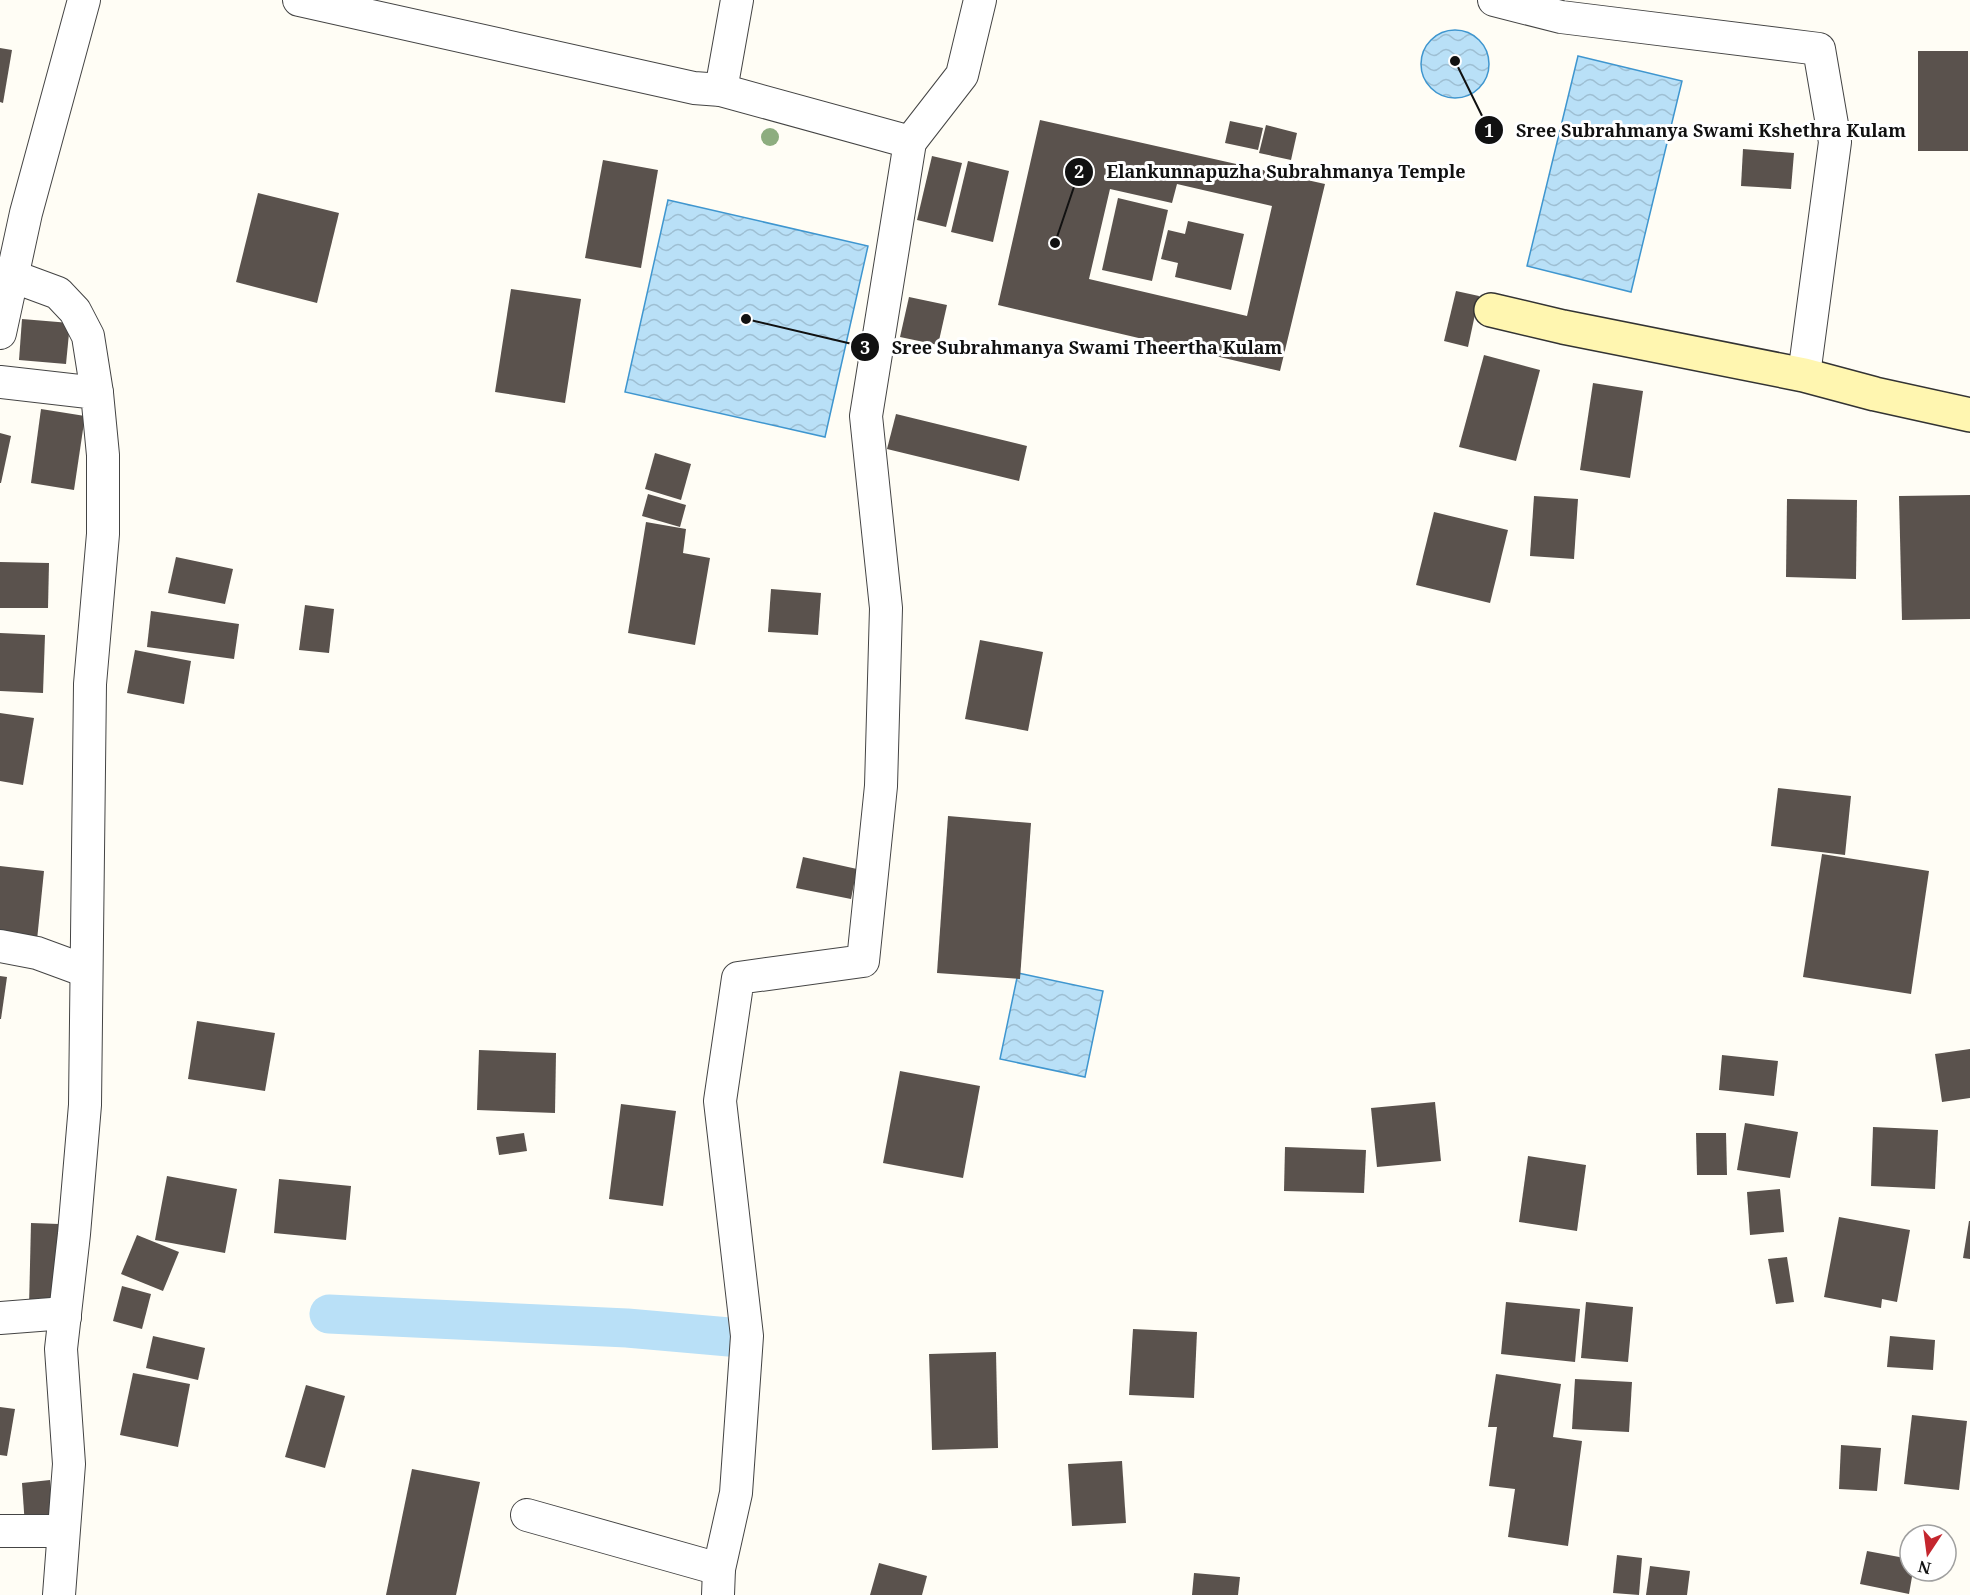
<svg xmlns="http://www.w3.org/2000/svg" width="1970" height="1595" viewBox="0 0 1970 1595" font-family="'Noto Serif',serif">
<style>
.water{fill:url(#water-waves);stroke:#3f96cf;stroke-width:1.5}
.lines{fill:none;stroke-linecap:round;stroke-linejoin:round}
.canal{stroke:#b9e0f7;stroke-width:39}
.building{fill:#5a524d;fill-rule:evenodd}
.street-casing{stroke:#444;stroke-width:34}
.secondary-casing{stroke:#333;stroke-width:36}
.street{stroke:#fff;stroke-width:32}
.secondary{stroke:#fff6b0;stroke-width:33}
.tree{fill:#8dad7f}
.leader{fill:none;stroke:#111;stroke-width:2}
.callout-dot{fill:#111;stroke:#fff;stroke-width:2}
.mark-label{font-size:18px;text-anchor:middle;font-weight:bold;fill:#fff}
.callout-label{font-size:18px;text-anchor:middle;font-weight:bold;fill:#111;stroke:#fff;stroke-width:6;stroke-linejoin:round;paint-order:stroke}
</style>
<defs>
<pattern id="water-waves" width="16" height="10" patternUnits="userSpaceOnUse" patternTransform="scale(1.5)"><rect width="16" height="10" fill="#b9e0f7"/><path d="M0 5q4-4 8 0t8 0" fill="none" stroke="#9ebfd3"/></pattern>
</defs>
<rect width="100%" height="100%" fill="#fffdf5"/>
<g class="water">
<circle cx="1455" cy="64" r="34"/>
<polygon points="1578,56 1682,81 1631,292 1527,266"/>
<polygon points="668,200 868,246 825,437 625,392"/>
<polygon points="1018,973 1103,991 1085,1077 1000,1059"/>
</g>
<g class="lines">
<polyline class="canal" points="329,1314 627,1328 729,1337"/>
</g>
<g class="building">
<polygon points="0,48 12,50 3,103 0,102"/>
<rect x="1918" y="51" width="50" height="100"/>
<path d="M1040,120L1325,184L1280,371L998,305ZM1177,184L1272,206L1247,316L1089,279L1110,189L1172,203Z"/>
<polygon points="1230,121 1263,128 1258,150 1225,143"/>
<polygon points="1266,125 1297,133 1291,160 1259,153"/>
<polygon points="1743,149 1794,153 1791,189 1741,186"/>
<polygon points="932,156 962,163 946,227 917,220"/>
<polygon points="603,160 658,170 641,268 585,258"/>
<polygon points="968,161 1009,171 993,242 951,232"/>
<polygon points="258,193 339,213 317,303 236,282"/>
<polygon points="1118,198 1168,210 1152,281 1102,270"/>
<polygon points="1188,221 1244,234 1231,290 1175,277 1178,263 1161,259 1168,230 1185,234"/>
<polygon points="511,289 581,299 565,403 495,392"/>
<polygon points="1456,291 1479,296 1468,347 1444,341"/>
<polygon points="909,297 947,305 938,345 900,337"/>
<polygon points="22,319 70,323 66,364 19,360"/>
<polygon points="1484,355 1540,370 1516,461 1459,447"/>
<polygon points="1593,383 1643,391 1630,478 1580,470"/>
<polygon points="41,409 85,416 74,490 31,483"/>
<polygon points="896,414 1027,446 1019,481 887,449"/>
<polygon points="0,433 11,436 1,483 0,483"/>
<polygon points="655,453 691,464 681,500 645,489"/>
<polygon points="648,494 686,505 680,527 642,516"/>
<polygon points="1970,495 1970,619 1902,620 1899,496"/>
<polygon points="1534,496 1578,499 1574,559 1530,556"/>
<polygon points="1787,499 1857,500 1856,579 1786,577"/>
<polygon points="1434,512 1508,530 1490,603 1416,585"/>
<polygon points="646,522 686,529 683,553 710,558 695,645 628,633"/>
<polygon points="176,557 233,569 225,604 168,593"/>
<polygon points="0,562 49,563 48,608 0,608"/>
<polygon points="771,589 821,593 818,635 768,632"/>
<polygon points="305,605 334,609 329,653 299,650"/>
<polygon points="151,611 239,624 234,659 147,647"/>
<polygon points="0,633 45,635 43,693 0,691"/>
<polygon points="980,640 1043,652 1028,731 965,719"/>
<polygon points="135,650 191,661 184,704 127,693"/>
<polygon points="0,713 34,718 23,785 0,781"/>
<polygon points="1778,788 1851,796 1845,855 1771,846"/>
<polygon points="948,816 1031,823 1020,979 937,973"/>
<polygon points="1822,854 1929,871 1911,994 1803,977"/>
<polygon points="803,857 857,869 851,899 796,888"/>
<polygon points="0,866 44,871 37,940 0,936"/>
<polygon points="0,976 7,977 1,1019 0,1019"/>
<polygon points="197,1021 275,1033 265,1091 188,1079"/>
<polygon points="1970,1049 1970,1098 1942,1102 1935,1054"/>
<polygon points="479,1050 556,1053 555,1113 477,1110"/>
<polygon points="1722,1055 1778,1061 1774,1096 1719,1090"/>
<polygon points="900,1071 980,1086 963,1178 883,1163"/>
<polygon points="1435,1102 1441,1161 1377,1167 1371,1108"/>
<polygon points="621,1104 676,1111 663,1206 609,1199"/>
<polygon points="1745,1123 1798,1132 1790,1178 1737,1170"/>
<polygon points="1873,1127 1938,1130 1935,1189 1871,1186"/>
<polygon points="524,1133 527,1151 499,1155 496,1137"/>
<polygon points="1696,1133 1726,1133 1727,1175 1697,1175"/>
<polygon points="1285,1147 1366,1150 1364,1193 1284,1191"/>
<polygon points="1528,1156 1586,1165 1577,1231 1519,1222"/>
<polygon points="167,1176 237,1189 225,1253 155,1240"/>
<polygon points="279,1179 351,1186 346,1240 274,1233"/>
<polygon points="1780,1189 1784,1232 1750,1235 1747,1192"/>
<polygon points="1839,1217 1910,1230 1897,1302 1882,1299 1881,1308 1824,1297"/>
<polygon points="1969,1221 1970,1221 1970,1259 1963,1258"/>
<polygon points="31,1223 59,1224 58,1307 29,1307"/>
<polygon points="137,1235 179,1252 163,1291 121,1274"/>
<polygon points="1787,1257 1794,1302 1776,1304 1768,1259"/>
<polygon points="122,1286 151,1294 142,1329 113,1321"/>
<polygon points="1506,1302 1580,1309 1575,1362 1501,1354"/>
<polygon points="1586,1302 1633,1307 1628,1362 1581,1358"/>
<polygon points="1133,1329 1197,1332 1194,1398 1129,1395"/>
<polygon points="153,1336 205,1348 198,1380 146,1368"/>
<polygon points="1890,1336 1935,1340 1933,1370 1887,1367"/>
<polygon points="996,1352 998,1448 932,1450 929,1354"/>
<polygon points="133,1373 190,1384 178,1447 120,1435"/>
<polygon points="1496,1374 1561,1384 1553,1437 1582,1441 1568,1546 1508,1537 1515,1489 1489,1486 1497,1427 1488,1427"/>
<polygon points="1575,1379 1632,1382 1629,1432 1572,1429"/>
<polygon points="306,1385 345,1396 325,1468 285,1457"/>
<polygon points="0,1407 15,1409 7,1456 0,1455"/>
<polygon points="1912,1415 1967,1421 1959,1490 1904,1484"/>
<polygon points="1841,1445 1881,1448 1877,1491 1839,1489"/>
<polygon points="1122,1461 1126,1523 1072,1526 1068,1464"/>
<polygon points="412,1469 480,1482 456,1595 386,1595"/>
<polygon points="50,1480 54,1524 25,1526 22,1483"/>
<polygon points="1867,1551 1910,1559 1910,1571 1913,1571 1909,1594 1860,1584"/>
<polygon points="1617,1555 1642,1558 1639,1595 1613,1593"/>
<polygon points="879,1563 927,1576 922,1595 870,1595"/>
<polygon points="1650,1566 1690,1571 1687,1595 1646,1595"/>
<polygon points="1194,1573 1240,1577 1238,1595 1192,1595"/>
</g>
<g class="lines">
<g class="street-casing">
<g id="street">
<polyline points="299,0 694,88 721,90 910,142 962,75 980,0"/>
<polyline points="1494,0 1561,17 1819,49 1835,142 1804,375"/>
<polyline points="721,90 737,0"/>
<polyline points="0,274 12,276 58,293 75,311 88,336 97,393"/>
<polyline points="0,333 26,213 84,0"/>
<polyline points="0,382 97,393 103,455 103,534 90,684 85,1105 74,1234 61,1349 69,1464 59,1595"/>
<polyline points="0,946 37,953 86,971"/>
<polyline points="0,1318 52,1314 65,1317"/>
<polyline points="527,1515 719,1569"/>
<polyline points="0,1531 63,1531"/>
<polyline points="718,1595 719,1569 736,1493 747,1336 720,1101 738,978 863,961 881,786 886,608 866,416 910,142"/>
</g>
</g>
<g class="secondary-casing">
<polyline id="secondary" points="1491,310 1563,327 1804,375 1875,394 1970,415"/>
</g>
<use href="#street" class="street"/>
<use href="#secondary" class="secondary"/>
</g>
<circle class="tree" cx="770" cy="137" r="9"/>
<path class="leader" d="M1455 61L1489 130M1055 243L1079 172M746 319L865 347"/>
<g class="callout-dot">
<circle cx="1455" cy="61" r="6"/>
<circle cx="1055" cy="243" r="6"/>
<circle cx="746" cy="319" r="6"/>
<circle cx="1489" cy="130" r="15"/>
<circle cx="1079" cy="172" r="15"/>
<circle cx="865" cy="347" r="15"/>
</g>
<g class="mark-label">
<text x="1489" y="137">1</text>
<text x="1079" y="178">2</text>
<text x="865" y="354">3</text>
</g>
<g class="callout-label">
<text x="1711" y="137">Sree Subrahmanya Swami Kshethra Kulam</text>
<text x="1286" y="178">Elankunnapuzha Subrahmanya Temple</text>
<text x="1087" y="354">Sree Subrahmanya Swami Theertha Kulam</text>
</g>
<g transform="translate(1928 1553) rotate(193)"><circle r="28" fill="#ffffff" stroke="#a0a0a0" stroke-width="1.5"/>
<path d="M0-4.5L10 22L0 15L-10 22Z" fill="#c4262e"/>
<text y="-9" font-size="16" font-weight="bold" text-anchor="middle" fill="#111111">N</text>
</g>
</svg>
